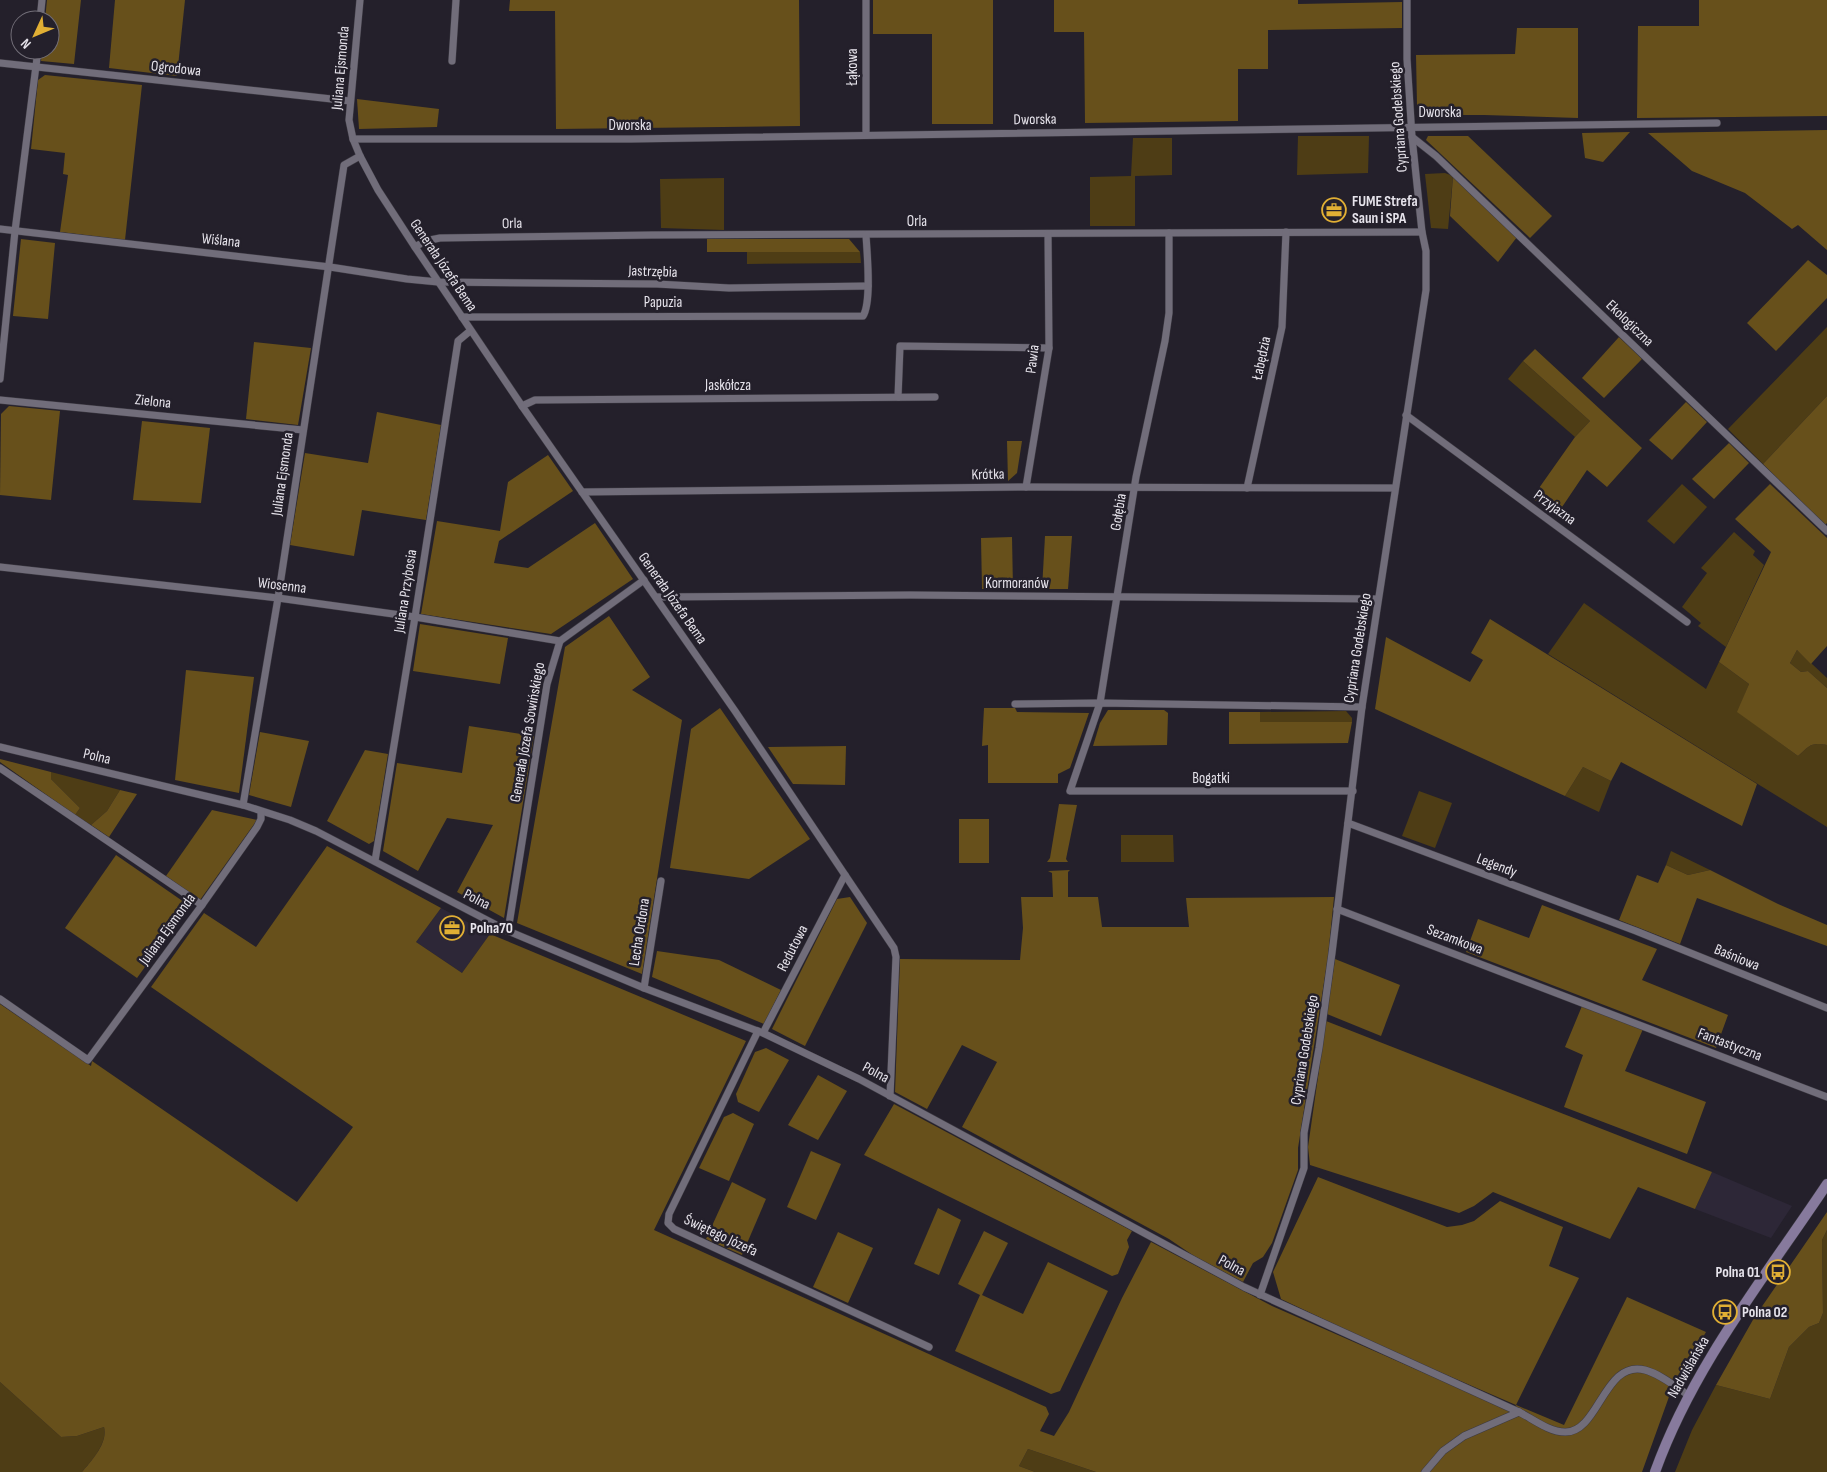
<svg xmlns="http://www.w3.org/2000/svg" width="1827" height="1472" viewBox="0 0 1827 1472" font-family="'Sofia Sans Condensed',sans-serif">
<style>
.built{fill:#2d2737}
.green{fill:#4e3d15}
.forest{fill:#67501b}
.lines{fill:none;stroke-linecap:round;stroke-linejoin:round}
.street-casing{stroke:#3d3a43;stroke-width:8}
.secondary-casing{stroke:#3d3a43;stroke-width:11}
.street{stroke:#716d7a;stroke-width:7}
.secondary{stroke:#877a9d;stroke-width:10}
.labels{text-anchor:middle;stroke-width:5;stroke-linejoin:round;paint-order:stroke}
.street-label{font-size:15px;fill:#e6e3eb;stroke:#24202b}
.poi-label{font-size:15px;font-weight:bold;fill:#e6e3eb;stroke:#24202b;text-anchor:start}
</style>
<rect width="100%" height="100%" fill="#24202b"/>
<g class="built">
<polygon points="441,908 490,934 462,973 416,942"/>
<polygon points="1712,1172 1792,1206 1771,1238 1695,1209"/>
</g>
<g class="green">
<polygon points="1298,136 1369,136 1368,173 1297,175"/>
<polygon points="1133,138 1172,138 1172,175 1135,176 1135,226 1090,226 1090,177 1131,176"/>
<polygon points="1445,173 1453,176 1448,229 1431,228 1425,174"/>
<polygon points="724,178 724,230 661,228 660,179"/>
<polygon points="747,252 860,252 861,263 747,264"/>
<polygon points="1827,327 1827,396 1763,464 1728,429"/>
<polygon points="1523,361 1590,421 1575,437 1508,379"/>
<polygon points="1682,484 1707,507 1674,544 1647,521"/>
<polygon points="1734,532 1755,551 1753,555 1764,565 1726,647 1698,626 1701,623 1682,607 1707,573 1701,568"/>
<path d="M1584,603L1706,689L1719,662L1749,684L1738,712L1798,756C1810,745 1811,742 1827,745V827L1548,654Z"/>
<polygon points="1797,650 1827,678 1827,688 1808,671 1801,672 1790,663"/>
<polygon points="1346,711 1352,718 1352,722 1259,722 1260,712"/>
<polygon points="1583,767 1611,781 1599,812 1565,796"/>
<polygon points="51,772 120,790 107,811 91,825 75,815 80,808 51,779"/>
<polygon points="1419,791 1452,803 1435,848 1402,836"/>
<polygon points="1121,835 1173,835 1174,862 1121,862"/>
<polygon points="1671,851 1710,870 1688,875 1666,865"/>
<polygon points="1827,1230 1827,1472 1675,1472 1692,1430 1716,1385 1770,1399 1789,1347 1809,1327 1819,1323 1823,1313 1822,1240"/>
<path d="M0,1382L61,1437L77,1436L104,1427C108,1443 92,1460 82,1472H0Z"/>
<polygon points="1028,1449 1096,1472 1035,1472 1019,1466"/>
</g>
<g class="forest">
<polygon points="47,0 81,0 74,64 41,61 42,50 50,50 50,20 45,20"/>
<polygon points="115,0 185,0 177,76 109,68"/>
<polygon points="510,0 799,0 800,126 556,129 555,11 509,11"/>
<polygon points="873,0 993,0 993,124 932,124 932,34 873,34"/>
<polygon points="1054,0 1298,0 1298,4 1402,2 1402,28 1268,30 1268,69 1238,69 1238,121 1085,123 1084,32 1054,32"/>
<polygon points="1699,0 1827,0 1827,116 1637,118 1638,26 1699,26"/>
<polygon points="1517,28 1578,28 1578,118 1484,115 1427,115 1417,105 1416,55 1515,54"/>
<polygon points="45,75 142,85 125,240 60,232 68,175 63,174 65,153 31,149 38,80"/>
<polygon points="357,99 439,109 437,127 359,129"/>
<polygon points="1827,130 1827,250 1798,225 1792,229 1745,193 1692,171 1648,133"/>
<polygon points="1630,132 1603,162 1585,158 1582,133"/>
<polygon points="1428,136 1468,136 1552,216 1530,238 1426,140"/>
<polygon points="1453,176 1517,237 1498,262 1450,216"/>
<polygon points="21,239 55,243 48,319 13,316"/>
<polygon points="707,239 849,239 860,252 707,252"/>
<polygon points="1808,260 1827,275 1827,298 1776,351 1747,323"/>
<polygon points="1619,337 1642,359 1604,398 1582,378"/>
<polygon points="254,342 311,348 298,425 246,419"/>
<polygon points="1535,349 1642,448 1607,487 1587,470 1556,516 1532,498 1575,437 1590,421 1523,361"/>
<polygon points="1827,396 1827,523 1825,525 1763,464"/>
<polygon points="1686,402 1707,422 1672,460 1649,440"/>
<polygon points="9,406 60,411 51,500 0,495 1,414"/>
<polygon points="377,412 441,425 426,520 362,510 354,556 290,545 305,453 368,463"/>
<polygon points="142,421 210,428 201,503 133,500"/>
<polygon points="1007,441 1022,441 1017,473 1008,481"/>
<polygon points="1729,443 1749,463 1714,499 1692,479"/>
<polygon points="548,455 573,491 499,541 494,563 528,568 595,523 633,579 551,634 421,614 437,521 500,531 508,482"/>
<path d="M1770,484L1827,538V646L1811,664L1797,650L1790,663L1801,672L1808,671L1827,688V745C1811,742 1810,745 1798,756L1737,712L1749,684L1719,662L1771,552L1735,519Z"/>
<polygon points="1045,536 1072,536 1068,589 1042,589"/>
<polygon points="1012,537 1013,589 982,589 981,538"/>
<polygon points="609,616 650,677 632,690 682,720 642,974 517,923 565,647"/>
<polygon points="1490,619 1757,784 1742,826 1621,762 1611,781 1583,767 1565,796 1375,709 1386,637 1470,682 1483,660 1471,653"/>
<polygon points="420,624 508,638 500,684 413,671"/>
<polygon points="186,670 254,677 239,793 175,780"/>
<polygon points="720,708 810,839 749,879 670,868 691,729"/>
<polygon points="984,708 1015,708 1017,712 1089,713 1070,768 1058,774 1058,783 988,783 988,745 982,746"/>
<polygon points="1108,710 1164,710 1168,713 1167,745 1093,746 1100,723"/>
<polygon points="1229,712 1260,712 1260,722 1352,722 1348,743 1229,744"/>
<polygon points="469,726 534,736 504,918 457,892 493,825 447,818 418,871 383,851 397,763 462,773"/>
<polygon points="260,732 309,741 291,807 249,795"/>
<polygon points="846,746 845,785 793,784 768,747"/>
<polygon points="365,750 388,754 374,841 369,844 327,821"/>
<polygon points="0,759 51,772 51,779 80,808 75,815 0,762"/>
<polygon points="120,790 137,794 109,837 91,825 107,811"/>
<polygon points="1059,804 1077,805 1066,859 1068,862 1047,862 1050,858"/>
<polygon points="212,810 257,820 200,900 166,876"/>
<rect x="959" y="819" width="30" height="44"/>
<path d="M327,846L441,908L416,942L462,973L490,934L746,1041L654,1230L1046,1407L1049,1414L1040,1431L1054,1436L1069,1412L1122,1298L1151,1242L1272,1306L1513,1412L1516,1405L1391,1351L1281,1299L1273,1272L1318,1177L1447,1227L1462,1225L1474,1221L1500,1201L1563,1227L1549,1266L1579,1278L1516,1405L1564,1425L1627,1297L1706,1332L1670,1394L1642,1472H1096L1028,1449L1019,1466L1035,1472H82C92,1460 108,1443 104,1427L77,1436L61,1437L0,1382V1004L91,1066L92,1061L297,1202L353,1127L151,987L204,913L256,947Z"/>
<polygon points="116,855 184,902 186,910 137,978 65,928"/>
<polygon points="1666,865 1688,875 1710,870 1778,904 1827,925 1827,946 1697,898 1680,944 1619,920 1637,875 1658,883"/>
<polygon points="1070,870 1068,872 1068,897 1098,897 1102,927 1189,927 1186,898 1334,897 1328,957 1298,1148 1298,1170 1272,1243 1263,1257 1253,1263 1243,1282 1194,1256 1169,1239 962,1127 997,1062 962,1045 927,1109 895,1092 900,959 1020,960 1023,928 1021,897 1053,897 1052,873 1048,871"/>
<polygon points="850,897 867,923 805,1046 772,1029 837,899"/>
<polygon points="1542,905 1657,949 1642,980 1728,1015 1716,1048 1466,952 1478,919 1529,938"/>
<polygon points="657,951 719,960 781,990 764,1024 652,977"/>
<polygon points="1335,959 1400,985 1381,1036 1327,1014"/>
<polygon points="1582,1006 1643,1029 1625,1071 1706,1102 1687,1154 1564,1107 1583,1055 1565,1047"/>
<polygon points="1326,1021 1712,1172 1695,1209 1638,1187 1610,1239 1493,1192 1474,1206 1459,1213 1310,1165 1308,1147"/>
<polygon points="766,1048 789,1060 759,1112 738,1102 736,1094 755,1052"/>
<polygon points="818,1075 847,1091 818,1140 788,1125"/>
<polygon points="894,1104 1132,1231 1127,1240 1129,1247 1118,1274 1112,1276 864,1155"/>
<polygon points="733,1113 754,1124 729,1181 699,1168 724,1117"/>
<polygon points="811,1151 841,1164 816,1220 787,1207"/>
<polygon points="732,1182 766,1199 742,1255 706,1239"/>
<polygon points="938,1208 961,1220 939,1275 914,1264"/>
<polygon points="1827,1212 1827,1230 1822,1240 1823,1313 1819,1323 1809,1327 1789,1347 1770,1399 1716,1385 1754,1318"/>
<polygon points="984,1231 1008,1243 982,1295 1023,1314 1048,1262 1108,1291 1060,1391 1051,1394 955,1351 980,1295 958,1284"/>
<polygon points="838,1232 873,1248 848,1303 813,1287"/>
</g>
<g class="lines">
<g class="street-casing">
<g id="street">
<polyline points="360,0 349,120 353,139 360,156 378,190 415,247 522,406 735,711 894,948 896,957 890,1096"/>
<polyline points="866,0 866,135"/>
<polyline points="40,20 42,0"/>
<polyline points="452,61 456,0"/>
<polyline points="0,63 350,101"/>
<polyline points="1412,137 1436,156 1827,531"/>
<polyline points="353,139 631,139 1717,123"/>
<polyline points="0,229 330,267 407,279 438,282 657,284 729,288 868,286"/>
<polyline points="1169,233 1169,313 1165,341 1136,477 1100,703 1070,791 1353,791"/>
<polyline points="415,247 425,241 440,238 652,235 1422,232"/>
<path d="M462,317L863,316C872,302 867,253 866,235"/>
<polyline points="0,379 15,231 38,50"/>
<polyline points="898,397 900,346 1049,348"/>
<polyline points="0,400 303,430"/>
<polyline points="522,406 535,400 935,397"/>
<polyline points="1406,415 1687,622"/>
<polyline points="1026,487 1049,348 1048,234"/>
<polyline points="1247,488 1282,327 1286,232"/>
<polyline points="582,492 1026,487 1395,488"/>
<polyline points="0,567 278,598 415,617 560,641"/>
<polyline points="656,597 910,595 1378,599"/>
<polyline points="1015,704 1100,703 1362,707"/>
<path d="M0,747L243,805L290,820L316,831L508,931L644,988L763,1033L859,1079L1244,1287L1519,1412C1533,1419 1549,1432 1565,1432C1599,1433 1604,1359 1645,1370C1660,1374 1675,1386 1688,1395"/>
<polyline points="0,768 202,905"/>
<polyline points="243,805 278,598 344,165 360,156"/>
<polyline points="1348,823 1636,931 1827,1008"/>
<polyline points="375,861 415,617 458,341 470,331"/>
<polyline points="1337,909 1827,1097"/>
<polyline points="508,931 547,684 560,641 644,580"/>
<polyline points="644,988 661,881"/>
<polyline points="0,999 88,1060 202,905 257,827 261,819 261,812"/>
<polyline points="758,1031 669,1214 668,1223 674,1229 929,1347"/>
<polyline points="763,1033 845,875"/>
<polyline points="1260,1295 1304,1168 1304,1133 1319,1048 1332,953 1362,707 1426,290 1426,251 1422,232 1412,137 1407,59 1407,0"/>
<polyline points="1425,1472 1443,1451 1464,1436 1519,1412"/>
</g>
</g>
<g class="secondary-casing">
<path id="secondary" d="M1655,1472C1693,1366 1765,1277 1827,1184"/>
</g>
<use href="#street" class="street"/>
<use href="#secondary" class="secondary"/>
</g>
<defs>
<g id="office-ring" transform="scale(1.25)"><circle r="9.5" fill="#24202b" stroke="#e1af34" stroke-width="1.5"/><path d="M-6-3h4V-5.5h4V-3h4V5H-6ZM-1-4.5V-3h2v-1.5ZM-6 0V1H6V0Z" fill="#e1af34"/></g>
<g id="bus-ring" transform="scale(1.25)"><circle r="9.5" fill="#24202b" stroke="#e1af34" stroke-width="1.5"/><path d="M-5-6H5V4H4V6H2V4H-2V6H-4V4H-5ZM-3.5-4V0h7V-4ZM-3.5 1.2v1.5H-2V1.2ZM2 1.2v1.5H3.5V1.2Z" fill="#e1af34"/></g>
</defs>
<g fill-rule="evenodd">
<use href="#office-ring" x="1334" y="210"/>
<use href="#office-ring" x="452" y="928"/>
<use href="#bus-ring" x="1778" y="1272"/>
<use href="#bus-ring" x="1725" y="1312"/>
</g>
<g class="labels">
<g class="street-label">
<text transform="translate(852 67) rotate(-90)" y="5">Łąkowa</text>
<text transform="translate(176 68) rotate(6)" y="5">Ogrodowa</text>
<text transform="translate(340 68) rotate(-85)" y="5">Juliana Ejsmonda</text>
<text x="1440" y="117">Dworska</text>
<text transform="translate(1398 117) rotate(-94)" y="5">Cypriana Godebskiego</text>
<text transform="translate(1035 119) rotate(-1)" y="5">Dworska</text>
<text x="630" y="130">Dworska</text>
<text x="917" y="226">Orla</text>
<text transform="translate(512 223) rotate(-1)" y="5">Orla</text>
<text transform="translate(221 240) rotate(6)" y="5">Wiślana</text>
<text transform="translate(444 265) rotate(56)" y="5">Generała Józefa Bema</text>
<text transform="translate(653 271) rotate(2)" y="5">Jastrzębia</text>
<text x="663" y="307">Papuzia</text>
<text transform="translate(1630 323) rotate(44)" y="5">Ekologiczna</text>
<text transform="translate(1261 358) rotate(-78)" y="5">Łabędzia</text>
<text transform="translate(1032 359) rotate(-83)" y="5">Pawia</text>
<text x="728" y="390">Jaskółcza</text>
<text transform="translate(153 401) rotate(6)" y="5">Zielona</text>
<text transform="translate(282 474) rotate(-82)" y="5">Juliana Ejsmonda</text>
<text transform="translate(988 474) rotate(-1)" y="5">Krótka</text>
<text transform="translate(1555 507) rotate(36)" y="5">Przyjazna</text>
<text transform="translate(1118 512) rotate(-81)" y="5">Gołębia</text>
<text x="1017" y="588">Kormoranów</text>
<text transform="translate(282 585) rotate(7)" y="5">Wiosenna</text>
<text transform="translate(405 591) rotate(-81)" y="5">Juliana Przybosia</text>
<text transform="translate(673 598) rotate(55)" y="5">Generała Józefa Bema</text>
<text transform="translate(1357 648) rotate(-81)" y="5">Cypriana Godebskiego</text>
<text transform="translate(527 732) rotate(-80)" y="5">Generała Józefa Sowińskiego</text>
<text transform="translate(97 756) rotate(13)" y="5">Polna</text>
<text x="1211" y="783">Bogatki</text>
<text transform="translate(1497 865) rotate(21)" y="5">Legendy</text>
<text transform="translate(477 899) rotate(27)" y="5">Polna</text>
<text transform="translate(167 929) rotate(-54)" y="5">Juliana Ejsmonda</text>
<text transform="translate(639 932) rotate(-81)" y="5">Lecha Ordona</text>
<text transform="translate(1455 939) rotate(21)" y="5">Sezamkowa</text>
<text transform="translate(792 948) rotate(-63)" y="5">Redutowa</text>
<text transform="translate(1737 957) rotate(22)" y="5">Baśniowa</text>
<text transform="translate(1730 1044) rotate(21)" y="5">Fantastyczna</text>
<text transform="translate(1304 1050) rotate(-81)" y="5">Cypriana Godebskiego</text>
<text transform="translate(876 1072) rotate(28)" y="5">Polna</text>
<text transform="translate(721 1235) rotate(25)" y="5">Świętego Józefa</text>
<text transform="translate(1232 1265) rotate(28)" y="5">Polna</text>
<text transform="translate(1688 1367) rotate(-60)" y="5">Nadwiślańska</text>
</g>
<g class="poi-label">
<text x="1352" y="206">FUME Strefa<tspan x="1352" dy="17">Saun i SPA</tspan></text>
<text x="470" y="933">Polna70</text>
<text x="1760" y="1277" text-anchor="end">Polna 01</text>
<text x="1742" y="1317">Polna 02</text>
</g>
</g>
<g transform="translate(35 35) rotate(226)"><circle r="24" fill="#24202b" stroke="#726e78"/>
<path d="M0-4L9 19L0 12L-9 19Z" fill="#e1af34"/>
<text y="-8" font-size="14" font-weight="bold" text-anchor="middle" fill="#e6e3eb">N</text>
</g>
</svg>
